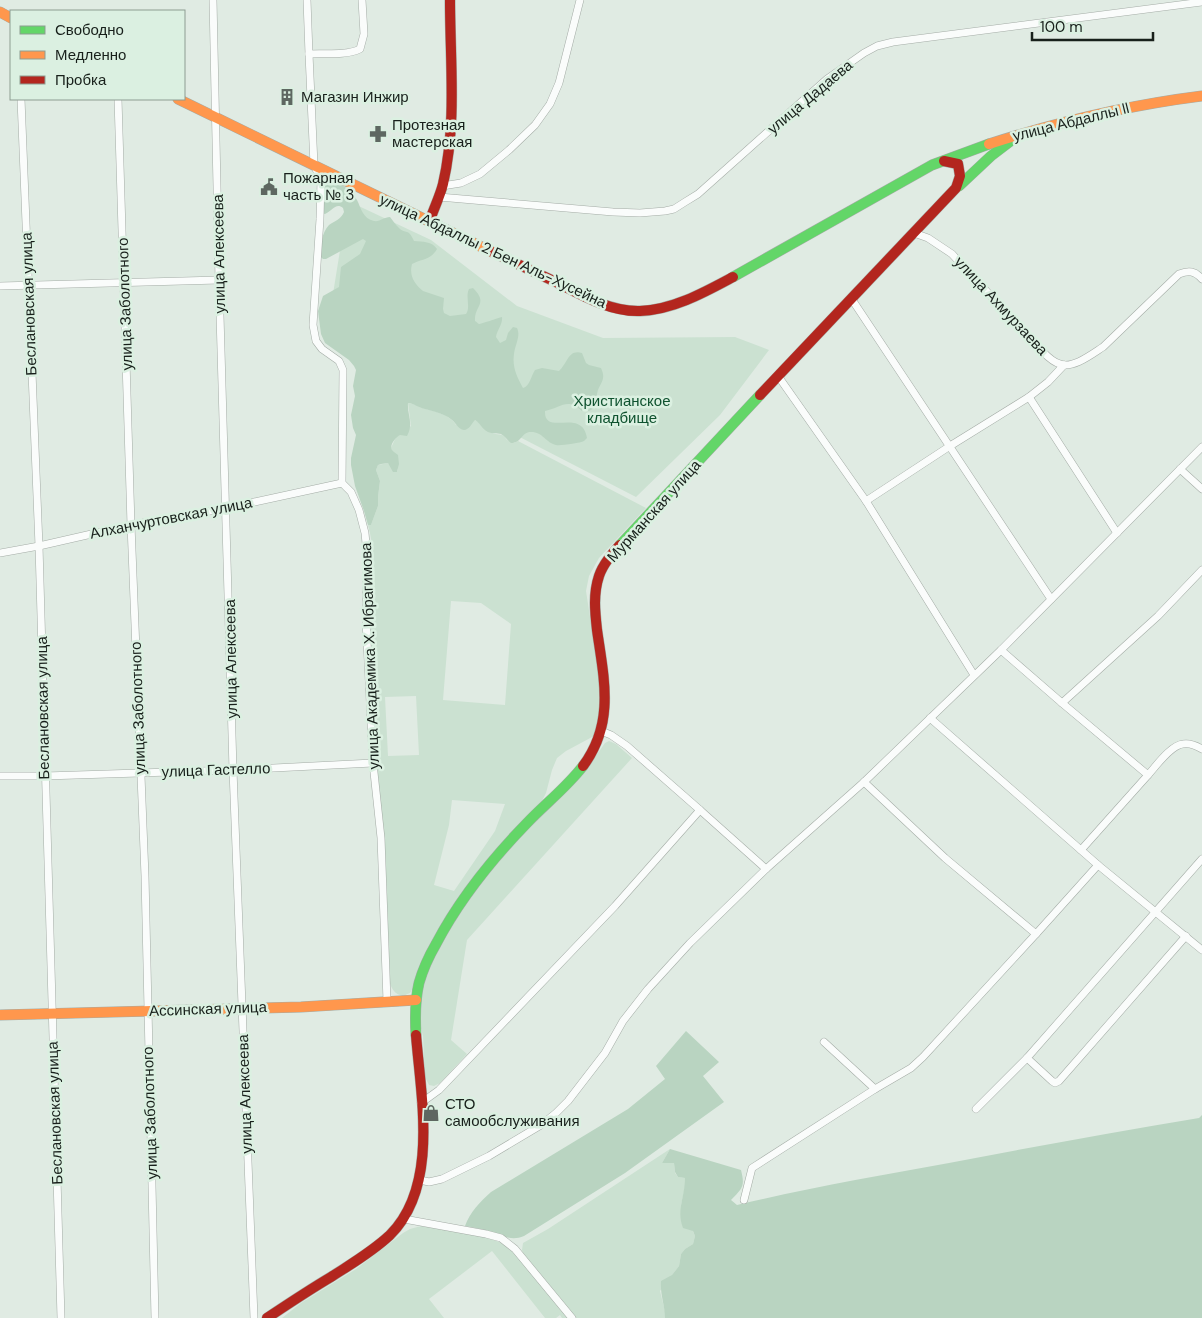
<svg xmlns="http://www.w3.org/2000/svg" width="1202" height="1318" viewBox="0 0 1202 1318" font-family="'DM Sans',sans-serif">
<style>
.green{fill:#cbe1d1;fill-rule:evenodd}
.forest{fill:#b9d4c1}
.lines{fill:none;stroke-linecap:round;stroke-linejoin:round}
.street-casing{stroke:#a4aca6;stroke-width:8}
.fast-casing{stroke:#a4aca6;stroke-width:11}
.slow-casing{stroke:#a4aca6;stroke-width:11}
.jam-casing{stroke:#a4aca6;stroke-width:11}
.street{stroke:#fafcfb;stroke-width:7}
.fast{stroke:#63d668;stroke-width:10}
.slow{stroke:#ff974d;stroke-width:10}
.jam{stroke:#b3261e;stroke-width:10}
.labels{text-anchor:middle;stroke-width:5;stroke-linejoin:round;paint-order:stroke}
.poi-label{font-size:15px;fill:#18201b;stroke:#dbf0e1;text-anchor:start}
.street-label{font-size:15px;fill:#18201b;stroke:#dbf0e1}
.park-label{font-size:15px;fill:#0f522f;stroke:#dbf0e1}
</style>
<rect width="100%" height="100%" fill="#e0ebe3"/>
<g class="green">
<polygon points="348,201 431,240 517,306 603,338 735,337 769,350 720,415 636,497 326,337"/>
<path d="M408,403C412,403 415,405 419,407C431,411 449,413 456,425L475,420C480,423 486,431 492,433C500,436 502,432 507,440L514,443L518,441L646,508L599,558L589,576L586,591L600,681V715L597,731L594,736L566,751L557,758L552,770L546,793L542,801L509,835L485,865L413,988L410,993L403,996C394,994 392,989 389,981L387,929L384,834L374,743L369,582C373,560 374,547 368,525H371L378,506V497L380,481L376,470L378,465L388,463L397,472C401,461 394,458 391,448L396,437L411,426ZM451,601L481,603L511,624L505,705L443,700ZM416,696L419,755L388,756L385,697ZM452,800L505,804L495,831L454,891L434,885L449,825Z"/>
<polygon points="609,741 616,744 632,758 467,940 451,1040 467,1054 440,1083 434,1086 429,1085 425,1077 423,1036 420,1024 420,1009 422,988 429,966 458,913 490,870 524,831 582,775 605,743"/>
<polygon points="670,1149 662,1163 674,1163 675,1173 678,1177 685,1178 685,1187 681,1205 695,1236 693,1244 685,1249 681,1254 679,1266 660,1291 665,1311 665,1318 575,1318 523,1253 522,1250 523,1243 548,1229"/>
<polygon points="421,1226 480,1235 499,1242 508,1247 527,1268 569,1318 562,1318 560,1315 556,1318 545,1318 492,1251 429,1299 444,1318 282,1318 301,1303 356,1269 403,1233 410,1229"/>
</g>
<g class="forest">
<path d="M328,179C338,180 352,191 357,200C361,208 363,219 374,221C380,222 384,217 390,217C393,221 395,224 399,228C406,235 408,227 414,241C423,242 432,241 437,249C431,260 421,259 412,264C409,275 414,284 423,291L444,298L443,309L444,313L450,316L466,314C471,307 465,297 469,289L473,288C489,304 474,305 475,321C477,322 477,323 479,324C481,324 498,318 502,317C503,324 497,330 496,337L500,343L506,340L508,333L513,327L517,328C521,336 515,345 514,354C512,367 517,377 523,388C530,386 531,376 535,370L542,368L559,371C568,363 568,349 582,353L586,363L589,365L601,368C607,381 599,383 597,394C596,398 597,403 596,407L589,411H582C567,397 561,408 545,411C544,437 582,407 587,438C586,439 585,440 584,441C580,443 560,446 556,445C546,443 543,432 531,432C521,432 522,443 511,443C507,440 505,436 501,434C497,433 492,434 488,432C482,429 480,423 475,420C472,423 469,430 464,430C458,429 456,423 452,420C443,412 429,411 419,407C414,405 412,403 408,403C407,415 414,423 407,436L400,435C396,437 389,445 392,450C393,452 396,453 398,455L399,464L397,472H393L388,463L381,464L378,465L376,470L380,481L378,497V506L371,525H368L364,511L355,486L351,465V458L356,435L353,428L351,415L355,396L353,386L356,370L354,366L349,360L325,343L321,334L318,311L323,296L339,287L341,267L360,254L366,241L363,239L326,259H323L320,256C320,246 322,232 329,225C335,221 341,219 344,212L343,208C336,202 332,211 325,214L322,213C321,205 324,185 328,179Z"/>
<path d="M686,1031L719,1062L703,1076L724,1102L625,1173L524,1236C510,1242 499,1234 485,1230C478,1228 471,1227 465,1226C470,1212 480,1202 491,1192L628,1109L665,1079L656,1066Z"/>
<path d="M1202,1115V1318H665C665,1305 660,1295 661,1281L672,1275L679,1266L681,1254L685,1249L693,1244L695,1236L693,1231L683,1228C676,1210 685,1197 685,1178L678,1177L675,1172L674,1163H662L670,1149L741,1170C745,1186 743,1188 731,1200L737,1205C807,1188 878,1176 949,1163C1032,1147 1115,1132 1199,1118Z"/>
</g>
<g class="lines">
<g class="street-casing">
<g id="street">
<polyline points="213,0 219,280 233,770 254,1318"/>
<polyline points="307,0 309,54 314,165 321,180 320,219 313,325 316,341 322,349 339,361 343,370 342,483 351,492 359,510 365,533 367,554 366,620 373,763 381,838 387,1001"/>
<path d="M309,54C325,53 345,56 360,49L364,34L362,0"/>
<polyline points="21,99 39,546 61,1318"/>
<polyline points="118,99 131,525 145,876 155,1318"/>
<polyline points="442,186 461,183 480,174 509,150 535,125 550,104 559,83 580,0"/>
<polyline points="439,197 613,212 640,213 665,211 674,209 685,202 698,194 827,79 864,53 877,46 893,42 1202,2"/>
<path d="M914,233L928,238L952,254L1041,350C1046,355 1052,362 1060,364C1073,369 1092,354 1103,347L1179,274C1189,270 1195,271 1202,279"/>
<polyline points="0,286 219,280"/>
<polyline points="851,298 1051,599"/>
<polyline points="778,376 866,501 974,675"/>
<polyline points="1029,397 1117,533"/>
<polyline points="1180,469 1202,489"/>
<polyline points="866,501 950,446 1029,397 1048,382 1064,365"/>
<polyline points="0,553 39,546 131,525 227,508 342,483"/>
<path d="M1001,650L1062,703L1148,775C1156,766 1171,745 1183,744C1189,743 1197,746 1202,749"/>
<polyline points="1062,703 1158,616 1202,570"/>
<polyline points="930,718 1098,865 1202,950"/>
<polyline points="0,776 45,776 233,770 373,763"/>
<polyline points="864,782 945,858 1036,934 1098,865"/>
<polyline points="1081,850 1148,775"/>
<polyline points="766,869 864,782 1001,650 1202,447"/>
<polyline points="1186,936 1059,1081 1055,1083 1052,1081 1027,1058 1202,859"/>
<polyline points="824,1042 875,1089"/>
<polyline points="421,1103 439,1090 615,906 700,810 627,746 611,735 601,731"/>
<polyline points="976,1109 1027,1058"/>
<polyline points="420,1180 429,1182 442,1179 489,1156 541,1125 556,1113 568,1101 605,1053 623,1021 648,989 690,943 766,869 700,810"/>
<polyline points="744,1200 752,1168 875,1089 911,1068 923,1057 1036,934"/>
<polyline points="404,1219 486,1234 501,1238 515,1249 572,1318"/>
</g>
</g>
<g class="fast-casing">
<g id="fast">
<polyline points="959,186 991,156 1012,140"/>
<polyline points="733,277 932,165 989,144"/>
<polyline points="620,545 760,395"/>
<path d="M416,1035C415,1018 415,1000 419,983C423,969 429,956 436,944C459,900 492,859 527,823C545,804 567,787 583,766"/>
</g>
</g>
<g class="slow-casing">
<g id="slow">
<polyline points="0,12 11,18"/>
<polyline points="178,99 492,252"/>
<path d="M989,144C1058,122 1130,105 1202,96"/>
<polyline points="0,1015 301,1007 416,1000"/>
</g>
</g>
<g class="jam-casing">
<g id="jam">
<path d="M430,220C434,208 440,196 443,184C457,124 450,61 450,0"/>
<path d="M492,252C514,262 536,273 558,283C583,296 611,312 640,311C673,310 705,292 733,277"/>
<polyline points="760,395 956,188 960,176 958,164 944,161"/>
<path d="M583,766C615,723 604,679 597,630C595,612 593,594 599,576C603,564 612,554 620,545"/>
<path d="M267,1318C288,1304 309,1290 331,1277C351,1264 372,1252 390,1235C439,1186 421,1098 416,1035"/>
</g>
</g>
<use href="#street" class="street"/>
<use href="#fast" class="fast"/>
<use href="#slow" class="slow"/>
<use href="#jam" class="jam"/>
</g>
<defs>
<g id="building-bare" transform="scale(1.35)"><path d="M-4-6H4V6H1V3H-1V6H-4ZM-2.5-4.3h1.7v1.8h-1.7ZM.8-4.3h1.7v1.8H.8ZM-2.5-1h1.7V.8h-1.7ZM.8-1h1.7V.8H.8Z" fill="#5e6761" stroke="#dbf0e1" stroke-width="2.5" paint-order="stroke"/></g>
<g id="pharmacy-bare" transform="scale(1.35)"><path d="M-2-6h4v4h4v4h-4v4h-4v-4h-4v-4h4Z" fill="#5e6761" stroke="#dbf0e1" stroke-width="2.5" paint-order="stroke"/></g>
<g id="civic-bare" transform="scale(1.35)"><path d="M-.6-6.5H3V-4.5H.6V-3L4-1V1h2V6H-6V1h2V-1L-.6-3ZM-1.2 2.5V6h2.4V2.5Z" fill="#5e6761" stroke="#dbf0e1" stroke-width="2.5" paint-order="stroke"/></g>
<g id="shop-bare" transform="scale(1.35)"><path d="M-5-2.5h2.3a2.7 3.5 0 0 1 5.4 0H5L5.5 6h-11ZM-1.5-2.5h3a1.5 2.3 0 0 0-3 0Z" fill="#5e6761" stroke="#dbf0e1" stroke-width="2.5" paint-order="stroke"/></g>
</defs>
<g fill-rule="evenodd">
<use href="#building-bare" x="287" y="97"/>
<use href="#pharmacy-bare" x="378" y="134"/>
<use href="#civic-bare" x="269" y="187"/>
<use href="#shop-bare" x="431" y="1113"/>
</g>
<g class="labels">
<g class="poi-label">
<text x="301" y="102">Магазин Инжир</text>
<text x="392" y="130">Протезная<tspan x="392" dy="17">мастерская</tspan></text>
<text x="283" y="183">Пожарная<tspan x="283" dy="17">часть № 3</tspan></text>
<text x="445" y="1109">СТО<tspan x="445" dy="17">самообслуживания</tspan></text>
</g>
<g class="street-label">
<text transform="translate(810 97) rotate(-40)" y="5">улица Дадаева</text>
<text transform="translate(1071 122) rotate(-14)" y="5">улица Абдаллы II</text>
<text transform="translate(493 251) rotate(25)" y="5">улица Абдаллы 2 Бен Аль-Хусейна</text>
<text transform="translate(219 254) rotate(-91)" y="5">улица Алексеева</text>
<text transform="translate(29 304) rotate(-92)" y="5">Беслановская улица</text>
<text transform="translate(125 304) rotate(-92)" y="5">улица Заболотного</text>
<text transform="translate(1001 306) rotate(47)" y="5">улица Ахмурзаева</text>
<text transform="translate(654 511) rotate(-48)" y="5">Мурманская улица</text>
<text transform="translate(171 518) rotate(-11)" y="5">Алханчуртовская улица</text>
<text transform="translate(370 656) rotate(-92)" y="5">улица Академика Х. Ибрагимова</text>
<text transform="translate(231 659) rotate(-91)" y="5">улица Алексеева</text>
<text transform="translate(43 708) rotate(-91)" y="5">Беслановская улица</text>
<text transform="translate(138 708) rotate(-92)" y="5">улица Заболотного</text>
<text transform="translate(216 770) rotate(-2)" y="5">улица Гастелло</text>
<text transform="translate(208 1009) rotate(-2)" y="5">Ассинская улица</text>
<text transform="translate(245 1094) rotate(-92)" y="5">улица Алексеева</text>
<text transform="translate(55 1113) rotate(-92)" y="5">Беслановская улица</text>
<text transform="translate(150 1113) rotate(-92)" y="5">улица Заболотного</text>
</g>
<g class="park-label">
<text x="622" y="406">Христианское<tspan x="622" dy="17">кладбище</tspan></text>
</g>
</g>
<rect x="10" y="10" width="175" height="90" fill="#dbf0e1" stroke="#8d9d92"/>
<rect x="20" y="26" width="25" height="8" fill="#63d668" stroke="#8d9d92"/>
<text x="55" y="35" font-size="15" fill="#18201b">Свободно</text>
<rect x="20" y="51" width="25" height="8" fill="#ff974d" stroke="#8d9d92"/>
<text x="55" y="60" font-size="15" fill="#18201b">Медленно</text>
<rect x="20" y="76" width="25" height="8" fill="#b3261e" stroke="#8d9d92"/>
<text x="55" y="85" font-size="15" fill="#18201b">Пробка</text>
<path d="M1032 32v8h121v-8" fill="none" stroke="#18201b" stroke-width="2.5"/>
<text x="1040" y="32" font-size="15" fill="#18201b" stroke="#dbf0e1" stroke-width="4" paint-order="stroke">100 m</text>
</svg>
